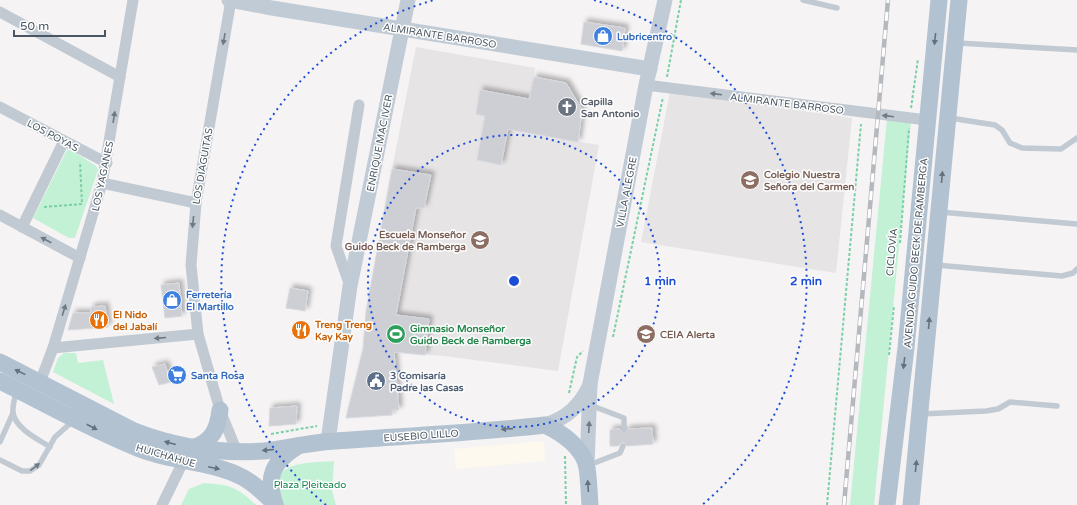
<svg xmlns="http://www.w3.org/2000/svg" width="1077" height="505" viewBox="0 0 1077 505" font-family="'Varela Round',sans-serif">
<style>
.commercial{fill:#fdf9ef}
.education{fill:#e6e4e5}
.green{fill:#c3f1d5}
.building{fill:#cdcfd5;stroke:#d7d9de;filter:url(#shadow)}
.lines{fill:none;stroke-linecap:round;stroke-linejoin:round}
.path{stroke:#7ad0a6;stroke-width:2;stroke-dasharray:3 2;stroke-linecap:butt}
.lane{stroke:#c1cad2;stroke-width:5.5}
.street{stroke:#c1cad2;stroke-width:11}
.secondary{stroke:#c1cbd6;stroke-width:15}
.primary{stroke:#b3c2d1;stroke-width:17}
.rail-casing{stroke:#b5b8bd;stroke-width:4.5}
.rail{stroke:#fff;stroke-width:3;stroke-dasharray:9;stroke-linecap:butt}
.oneway{fill:#6e7983}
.oneway2{fill:#64717d}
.oneway3{fill:#6e7984}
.ring{fill:none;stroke:#1d4ed8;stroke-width:2;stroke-dasharray:2 4}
.labels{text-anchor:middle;stroke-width:3;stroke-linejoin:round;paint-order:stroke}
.street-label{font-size:10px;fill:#4a5661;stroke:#fff}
.shop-label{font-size:10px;font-weight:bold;fill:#366cbe;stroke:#fff;text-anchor:start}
.worship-label{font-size:10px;font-weight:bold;fill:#5b616d;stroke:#fff;text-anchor:start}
.education-label{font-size:10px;font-weight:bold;fill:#785e54;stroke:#fff;text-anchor:start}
.food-label{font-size:10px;font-weight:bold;fill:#c56008;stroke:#fff;text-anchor:start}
.leisure-label{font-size:10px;font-weight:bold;fill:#27864d;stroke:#fff;text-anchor:start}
.service-label{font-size:10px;font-weight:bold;fill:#4e5e75;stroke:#fff;text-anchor:start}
.park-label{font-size:10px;fill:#17864f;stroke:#fff}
.centre{fill:#1d4ed8;stroke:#fff;stroke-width:2}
.ring-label{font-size:12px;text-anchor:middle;font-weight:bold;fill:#1d4ed8;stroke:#fff;stroke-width:3;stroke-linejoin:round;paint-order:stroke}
</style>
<defs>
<filter id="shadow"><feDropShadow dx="3.5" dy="-3.5" stdDeviation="2" flood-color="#0004"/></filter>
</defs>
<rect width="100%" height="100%" fill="#f5f3f3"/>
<polygon class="commercial" points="544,441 545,461 456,469 454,449"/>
<g class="education">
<polygon points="416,47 535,68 523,132 599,145 558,371 444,356 363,349 366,312 392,169"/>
<polygon points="670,92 852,118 836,273 641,242"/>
</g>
<g class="green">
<polygon points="887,119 911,122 874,505 850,505"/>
<polygon points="68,148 96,166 98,170 75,238 69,238 33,218"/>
<polygon points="64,353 76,353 78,363 103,360 114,404 53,372 58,358"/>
<path d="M334,461L332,491L336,505H282C281,498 278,487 279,479C284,460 318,463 334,461Z"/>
<path d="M204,483C231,485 237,487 256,505H181L189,489Z"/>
</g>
<g class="building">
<polygon points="584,22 625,28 622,51 581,44"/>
<polygon points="534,77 566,83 582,110 578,142 508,129 501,165 477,160 485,116 476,114 480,90 529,99"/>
<polygon points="392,169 431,175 424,208 416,208 396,315 429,319 425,355 394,352 399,410 392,410 392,415 346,418 363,349 366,312"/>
<polygon points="179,283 182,316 165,318 161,285"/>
<polygon points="290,288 308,291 305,311 286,308"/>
<polygon points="105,306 108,327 68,330 73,313 91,313 91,307"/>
<polygon points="165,364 171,382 159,385 152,367"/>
<polygon points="297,406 296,424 269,426 270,408"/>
<polygon points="652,428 653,444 627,446 623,442 618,446 610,446 610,430 620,429 624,433 628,429"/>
</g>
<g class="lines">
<g class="path">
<polyline points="667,77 681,0"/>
<polyline points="911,108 918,59"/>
<polyline points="44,207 82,204 80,162"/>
<polyline points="900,243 909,128"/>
<polyline points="613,337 663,97"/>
<polyline points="889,355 894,306"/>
<polyline points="569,393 577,357 583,351"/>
<polyline points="271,434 317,426"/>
<polyline points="565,456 566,505"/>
<polyline points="827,505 861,124"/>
</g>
<g class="lane">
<polyline points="803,0 837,8"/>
<polyline points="958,43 1077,50"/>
<polyline points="950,118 995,125 1002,130 1010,143 1022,148 1061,149 1077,138"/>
<polyline points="940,212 1077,224"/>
<polyline points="936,265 1062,276 1073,273 1077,269"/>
<path d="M16,392C15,398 12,407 13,413C16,429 38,439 50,447"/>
<polyline points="590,405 624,418 624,429"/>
<polyline points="921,414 986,411 998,409 1010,402 1057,406"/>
<polyline points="0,442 13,413"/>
<polyline points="0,460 22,471 30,471 39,465 55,437 73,421"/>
<polyline points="589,465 620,453 623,446"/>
</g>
<g class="street">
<polyline points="231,0 196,203 191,265 198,334 220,410 237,452"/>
<polyline points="0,12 120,77"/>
<polyline points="646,85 927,120"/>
<polyline points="0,107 107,163"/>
<polyline points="102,183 196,203"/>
<polyline points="0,215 80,258"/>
<polyline points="22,227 64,141"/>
<polyline points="350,286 336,246 359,105"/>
<polyline points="53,348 198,334"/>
<polyline points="40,382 53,348 102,183 133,0"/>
<polyline points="162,505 183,462"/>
</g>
<g class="secondary">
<polyline points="229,0 266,7 650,69"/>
<path d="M545,425C567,418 580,406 590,385"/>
<polyline points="328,441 350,286 408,0"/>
<polyline points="587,466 590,384 646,85 665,0"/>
</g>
<g class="primary">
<path d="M0,362L134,431C175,447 219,454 264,451C289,448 312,442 336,441C406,436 476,433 545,425C562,433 584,448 587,468C589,480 589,493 590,505"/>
<path d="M0,381C46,404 92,430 140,449C173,462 211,461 242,477C255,484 265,494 275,504"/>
<path d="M192,448C212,442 218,429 220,410"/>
<path d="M275,505C266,477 272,462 298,446"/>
<polyline points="887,505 906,348 939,0"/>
<polyline points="911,505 959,0"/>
</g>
<g class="rail-casing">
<polyline id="rail" points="844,505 888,0"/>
</g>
<use href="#rail" class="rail"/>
</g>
<defs><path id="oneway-solid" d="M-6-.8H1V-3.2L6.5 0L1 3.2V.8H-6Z"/></defs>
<g class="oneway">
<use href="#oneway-solid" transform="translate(224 39) rotate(100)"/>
<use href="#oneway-solid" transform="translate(716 94) rotate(-173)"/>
<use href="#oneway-solid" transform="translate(888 116) rotate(-173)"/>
<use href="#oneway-solid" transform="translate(114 117) rotate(-81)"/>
<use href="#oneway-solid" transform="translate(193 222) rotate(96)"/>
<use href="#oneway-solid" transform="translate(46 240) rotate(-152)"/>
<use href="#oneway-solid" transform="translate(64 310) rotate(-73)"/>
<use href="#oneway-solid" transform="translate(160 338) rotate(175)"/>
<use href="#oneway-solid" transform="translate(35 467) rotate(-37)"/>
</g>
<g class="oneway2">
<use href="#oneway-solid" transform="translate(935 39) rotate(96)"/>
<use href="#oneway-solid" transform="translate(942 177) rotate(-85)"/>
<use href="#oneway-solid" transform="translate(929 323) rotate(-85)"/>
<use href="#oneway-solid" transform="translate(904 363) rotate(97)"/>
<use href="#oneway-solid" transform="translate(20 372) rotate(-154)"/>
<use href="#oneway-solid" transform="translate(92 427) rotate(27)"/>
<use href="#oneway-solid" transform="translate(507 429) rotate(176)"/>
<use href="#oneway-solid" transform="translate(170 443) rotate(-165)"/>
<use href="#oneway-solid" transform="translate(268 450) rotate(175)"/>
<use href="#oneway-solid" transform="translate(916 466) rotate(-84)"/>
<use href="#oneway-solid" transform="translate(214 468) rotate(12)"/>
<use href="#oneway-solid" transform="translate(588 486) rotate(-94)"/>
</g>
<use class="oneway3" href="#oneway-solid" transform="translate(589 427) rotate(-87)"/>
<g class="ring">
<circle cx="514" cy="281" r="146"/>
<path d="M326 505A292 292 0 0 1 434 0M594 0A292 292 0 0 1 702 505"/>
</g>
<defs>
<g id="shop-disc" transform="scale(1)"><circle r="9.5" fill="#3f7fe0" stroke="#fff"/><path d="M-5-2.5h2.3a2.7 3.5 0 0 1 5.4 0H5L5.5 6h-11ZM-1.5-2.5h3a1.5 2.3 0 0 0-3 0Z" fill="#fff"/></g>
<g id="church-disc" transform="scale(1)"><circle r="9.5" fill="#6b7280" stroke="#fff"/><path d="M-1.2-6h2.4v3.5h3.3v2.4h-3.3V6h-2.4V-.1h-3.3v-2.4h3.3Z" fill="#fff"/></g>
<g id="school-disc" transform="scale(1)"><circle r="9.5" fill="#8d6e63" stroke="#fff"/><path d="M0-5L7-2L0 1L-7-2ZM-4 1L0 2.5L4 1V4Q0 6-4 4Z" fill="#fff"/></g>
<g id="restaurant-disc" transform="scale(1)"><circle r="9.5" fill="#e8710a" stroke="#fff"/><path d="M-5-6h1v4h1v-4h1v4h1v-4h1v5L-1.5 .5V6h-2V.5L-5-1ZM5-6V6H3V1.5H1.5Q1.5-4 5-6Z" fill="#fff"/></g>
<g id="stadium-disc" transform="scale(1)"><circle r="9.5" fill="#2e9e5b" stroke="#fff"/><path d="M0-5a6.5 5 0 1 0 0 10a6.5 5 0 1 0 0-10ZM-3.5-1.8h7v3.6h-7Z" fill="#fff"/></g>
<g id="supermarket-disc" transform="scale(1)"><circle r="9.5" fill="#3f7fe0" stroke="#fff"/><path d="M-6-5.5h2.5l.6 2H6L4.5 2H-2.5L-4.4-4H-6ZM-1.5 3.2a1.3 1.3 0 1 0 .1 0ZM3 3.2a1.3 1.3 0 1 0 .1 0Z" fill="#fff"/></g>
<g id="civic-disc" transform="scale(1)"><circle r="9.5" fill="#5c6f8a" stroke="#fff"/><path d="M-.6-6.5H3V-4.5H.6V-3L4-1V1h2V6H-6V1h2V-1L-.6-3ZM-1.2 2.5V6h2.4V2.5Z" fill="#fff"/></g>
</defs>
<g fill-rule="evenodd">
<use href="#shop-disc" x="603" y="36"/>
<use href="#church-disc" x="567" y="107"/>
<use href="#school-disc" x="750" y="180"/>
<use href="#school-disc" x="480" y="240"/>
<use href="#shop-disc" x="172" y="300"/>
<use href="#restaurant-disc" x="99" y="320"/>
<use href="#restaurant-disc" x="301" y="330"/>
<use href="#stadium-disc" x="396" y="334"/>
<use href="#school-disc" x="646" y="334"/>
<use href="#supermarket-disc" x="177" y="375"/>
<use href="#civic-disc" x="376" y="381"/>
</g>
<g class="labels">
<g class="street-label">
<text transform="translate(440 35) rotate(9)" y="4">ALMIRANTE BARROSO</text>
<text transform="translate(787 103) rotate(7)" y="4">ALMIRANTE BARROSO</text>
<text transform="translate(53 135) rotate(28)" y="4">LOS POYAS</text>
<text transform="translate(379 143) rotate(-79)" y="4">ENRIQUE MAC IVER</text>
<text transform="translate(202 166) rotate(-80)" y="4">LOS DIAGUITAS</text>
<text transform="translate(102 176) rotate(-78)" y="4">LOS YAGANES</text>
<text transform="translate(626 192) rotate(-79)" y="4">VILLA ALEGRE</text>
<text transform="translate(891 252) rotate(-85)" y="4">CICLOVÍA</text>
<text transform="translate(915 253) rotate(-85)" y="4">AVENIDA GUIDO BECK DE RAMBERGA</text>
<text transform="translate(421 435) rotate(-4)" y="4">EUSEBIO LILLO</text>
<text transform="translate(166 455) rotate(16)" y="4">HUICHAHUE</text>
</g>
<g class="shop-label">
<text x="617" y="40">Lubricentro</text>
<text x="186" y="298">Ferretería<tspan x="186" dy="12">El Martillo</tspan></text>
<text x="191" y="379">Santa Rosa</text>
</g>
<g class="worship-label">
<text x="581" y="105">Capilla<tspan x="581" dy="12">San Antonio</tspan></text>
</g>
<g class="education-label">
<text x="764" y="178">Colegio Nuestra<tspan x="764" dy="12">Señora del Carmen</tspan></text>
<text x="466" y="238" text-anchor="end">Escuela Monseñor<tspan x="466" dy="12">Guido Beck de Ramberga</tspan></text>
<text x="660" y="338">CEIA Alerta</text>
</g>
<g class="food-label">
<text x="113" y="318">El Nido<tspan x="113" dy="12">del Jabalí</tspan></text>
<text x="315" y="328">Treng Treng<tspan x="315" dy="12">Kay Kay</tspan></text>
</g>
<g class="leisure-label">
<text x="410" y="332">Gimnasio Monseñor<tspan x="410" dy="12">Guido Beck de Ramberga</tspan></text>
</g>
<g class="service-label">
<text x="390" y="379">3 Comisaría<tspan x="390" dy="12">Padre las Casas</tspan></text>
</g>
<g class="park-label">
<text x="310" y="488">Plaza Pleiteado</text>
</g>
</g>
<circle cx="514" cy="281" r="6" class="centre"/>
<g class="ring-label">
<text x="660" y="285">1 min</text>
<text x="806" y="285">2 min</text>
</g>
<path d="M14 30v6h91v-6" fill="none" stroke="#4a5661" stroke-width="2"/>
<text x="20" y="30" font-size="12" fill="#4a5661" stroke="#ffffff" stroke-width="3" paint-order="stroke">50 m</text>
</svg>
